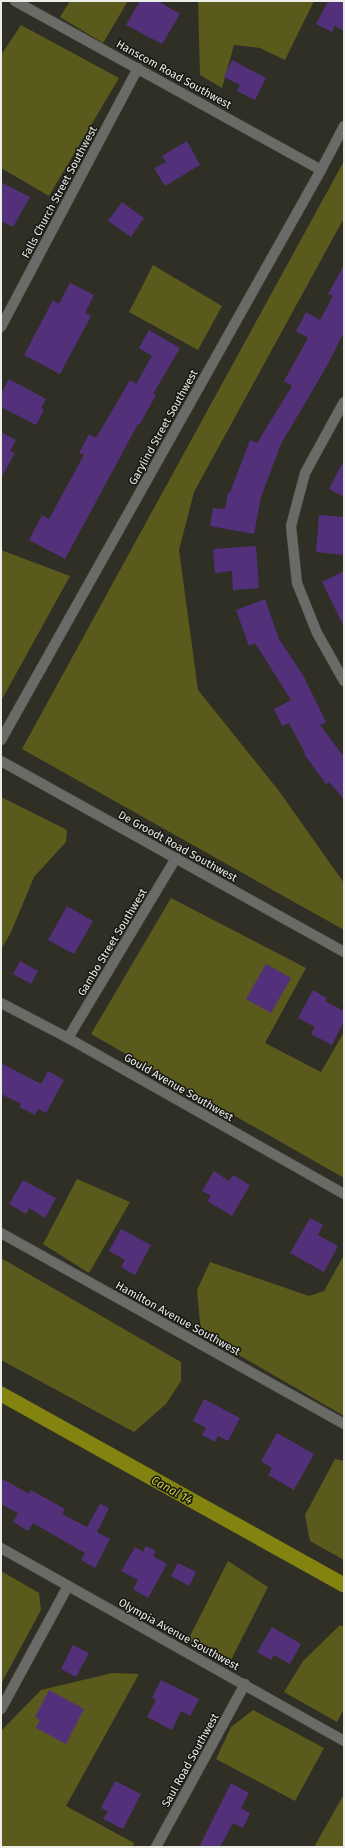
<svg xmlns="http://www.w3.org/2000/svg" width="345" height="1848" viewBox="0 0 345 1848" font-family="'Fira Sans',sans-serif">
<style>
.green{fill:#595a1b}
.lines{fill:none;stroke-linecap:round;stroke-linejoin:round}
.canal{stroke:#838310;stroke-width:15}
.building{fill:#53307a}
.minor-casing{stroke:#4a4a41;stroke-width:11}
.minor{stroke:#6a6a66;stroke-width:10}
.labels{text-anchor:middle;stroke-width:3;stroke-linejoin:round;paint-order:stroke}
.street-label{font-size:11px;fill:#edede8;stroke:#171713}
.water-label{font-size:12px;font-style:italic;fill:#c6c73d;stroke:#171713}
</style>
<rect width="100%" height="100%" fill="#2f2f26"/>
<g class="green">
<polygon points="70,1 128,1 103,43 60,17"/>
<polygon points="198,1 314,1 285,60 260,48 234,45 222,88 200,75"/>
<polygon points="21,25 119,78 49,196 1,168 1,55"/>
<polygon points="344,161 344,218 194,492 179,550 198,690 279,791 344,883 344,930 22,749"/>
<polygon points="153,265 222,306 198,350 129,312"/>
<polygon points="1,550 70,576 1,701"/>
<polygon points="1,797 67,830 66,842 34,877 11,932 1,950"/>
<polygon points="171,898 306,968 265,1043 321,1072 344,1032 344,1178 91,1034"/>
<polygon points="77,1179 130,1202 89,1273 43,1244"/>
<polygon points="344,1255 344,1416 201,1333 197,1290 210,1262 309,1296 324,1291"/>
<polygon points="1,1258 181,1362 181,1381 166,1404 134,1432 1,1360"/>
<polygon points="335,1459 344,1461 344,1560 310,1541 305,1515"/>
<polygon points="228,1561 268,1587 229,1664 188,1640"/>
<polygon points="1,1571 39,1593 41,1610 1,1684"/>
<polygon points="340,1625 344,1627 344,1709 337,1722 284,1692 303,1661"/>
<polygon points="112,1673 139,1674 66,1806 134,1843 133,1847 1,1847 1,1731 41,1690"/>
<polygon points="253,1710 324,1748 295,1801 216,1759 231,1727"/>
<polygon points="344,1794 344,1847 314,1847"/>
</g>
<g class="lines">
<polyline class="canal" points="1,1394 344,1585"/>
</g>
<g class="building">
<polygon points="140,1 158,1 180,14 162,44 126,25"/>
<polygon points="328,1 344,1 344,31 335,26 332,32 316,24"/>
<polygon points="232,60 266,78 255,100 237,91 240,85 224,77"/>
<polygon points="187,141 200,165 165,186 154,168 166,162 162,156"/>
<polygon points="1,182 30,197 13,227 1,221"/>
<polygon points="122,202 144,218 131,237 108,221"/>
<polygon points="344,265 344,332 328,364 281,444 261,497 254,534 210,526 213,508 225,509 228,493 230,493 250,440 257,443 292,386 284,381 308,338 296,331 306,312 320,320 333,296 328,294"/>
<polygon points="70,283 94,295 85,313 91,316 60,374 24,355 53,300 59,304"/>
<polygon points="149,330 180,348 153,394 156,395 140,424 138,424 65,559 29,540 42,515 49,519 84,455 79,453 89,434 96,438 130,380 136,384 152,356 139,348"/>
<polygon points="9,379 46,399 41,408 44,410 36,425 1,407 1,394"/>
<polygon points="1,432 16,440 10,451 15,453 1,478"/>
<polygon points="344,460 344,497 329,489"/>
<polygon points="319,515 344,517 344,555 316,552"/>
<polygon points="256,546 259,588 233,590 232,571 215,573 213,549"/>
<polygon points="344,571 344,627 322,582"/>
<polygon points="265,599 279,639 304,677 326,722 320,725 344,757 344,799 329,782 326,784 304,754 305,753 289,723 282,726 274,709 291,700 255,643 249,646 236,610"/>
<polygon points="67,906 93,921 74,954 48,940"/>
<polygon points="20,961 38,971 31,984 13,974"/>
<polygon points="266,964 291,978 271,1013 246,999"/>
<polygon points="313,990 327,998 325,1001 344,1011 344,1021 332,1045 311,1034 315,1027 298,1018"/>
<polygon points="1,1063 41,1084 48,1071 64,1080 46,1113 38,1109 35,1115 19,1107 21,1104 1,1094"/>
<polygon points="214,1171 229,1181 233,1175 250,1185 232,1216 207,1201 211,1196 202,1191"/>
<polygon points="23,1180 56,1198 45,1218 29,1208 26,1214 9,1204"/>
<polygon points="310,1218 323,1225 318,1235 338,1246 324,1272 290,1253"/>
<polygon points="121,1229 151,1245 135,1275 121,1267 125,1260 109,1251"/>
<polygon points="204,1399 240,1418 228,1441 218,1436 215,1442 202,1435 206,1428 193,1421"/>
<polygon points="277,1433 314,1454 294,1490 268,1475 272,1468 261,1461"/>
<polygon points="1,1478 29,1494 31,1490 65,1509 62,1514 87,1527 100,1504 109,1508 97,1532 110,1539 95,1568 81,1560 85,1553 33,1523 28,1531 13,1522 18,1513 1,1504"/>
<polygon points="146,1546 156,1551 153,1556 167,1564 148,1598 133,1589 138,1580 121,1571 135,1547 143,1552"/>
<polygon points="178,1563 196,1572 189,1586 171,1576"/>
<polygon points="272,1627 301,1644 290,1664 274,1655 271,1660 257,1652"/>
<polygon points="73,1645 89,1653 76,1677 61,1669"/>
<polygon points="161,1680 199,1699 190,1716 181,1711 172,1730 147,1717 156,1700 152,1698"/>
<polygon points="49,1690 84,1709 66,1744 36,1728 40,1720 35,1717"/>
<polygon points="115,1781 141,1794 123,1829 103,1819 108,1811 101,1808"/>
<polygon points="231,1783 249,1793 241,1808 250,1813 243,1828 233,1823 220,1847 199,1847"/>
</g>
<g class="lines">
<g class="minor-casing">
<g id="minor">
<polyline points="15,1 321,170"/>
<polyline points="1,327 138,68"/>
<polyline points="344,402 305,473 291,526 297,583 317,633 344,681"/>
<polyline points="1,740 321,170 344,126"/>
<polyline points="1,761 344,952"/>
<polyline points="1,1003 68,1038 344,1194"/>
<polyline points="68,1038 176,858"/>
<polyline points="1,1233 344,1424"/>
<polyline points="1,1548 344,1741"/>
<polyline points="1,1709 68,1586"/>
<polyline points="156,1847 245,1684"/>
</g>
</g>
<use href="#minor" class="minor"/>
</g>
<g class="labels">
<g class="street-label">
<text transform="translate(174 74) rotate(29)" y="4">Hanscom Road Southwest</text>
<text transform="translate(59 192) rotate(-62)" y="4">Falls Church Street Southwest</text>
<text transform="translate(163 427) rotate(-61)" y="4">Garylind Street Southwest</text>
<text transform="translate(178 846) rotate(29)" y="4">De Groodt Road Southwest</text>
<text transform="translate(112 942) rotate(-59)" y="4">Gambo Street Southwest</text>
<text transform="translate(179 1087) rotate(30)" y="4">Gould Avenue Southwest</text>
<text transform="translate(178 1318) rotate(29)" y="4">Hamilton Avenue Southwest</text>
<text transform="translate(179 1634) rotate(29)" y="4">Olympia Avenue Southwest</text>
<text transform="translate(190 1760) rotate(-61)" y="4">Saul Road Southwest</text>
</g>
<g class="water-label">
<text transform="translate(172 1490) rotate(29)" y="4">Canal 14</text>
</g>
</g>
<rect width="345" height="1848" fill="none" stroke="#edede8" stroke-width="4"/>
</svg>
